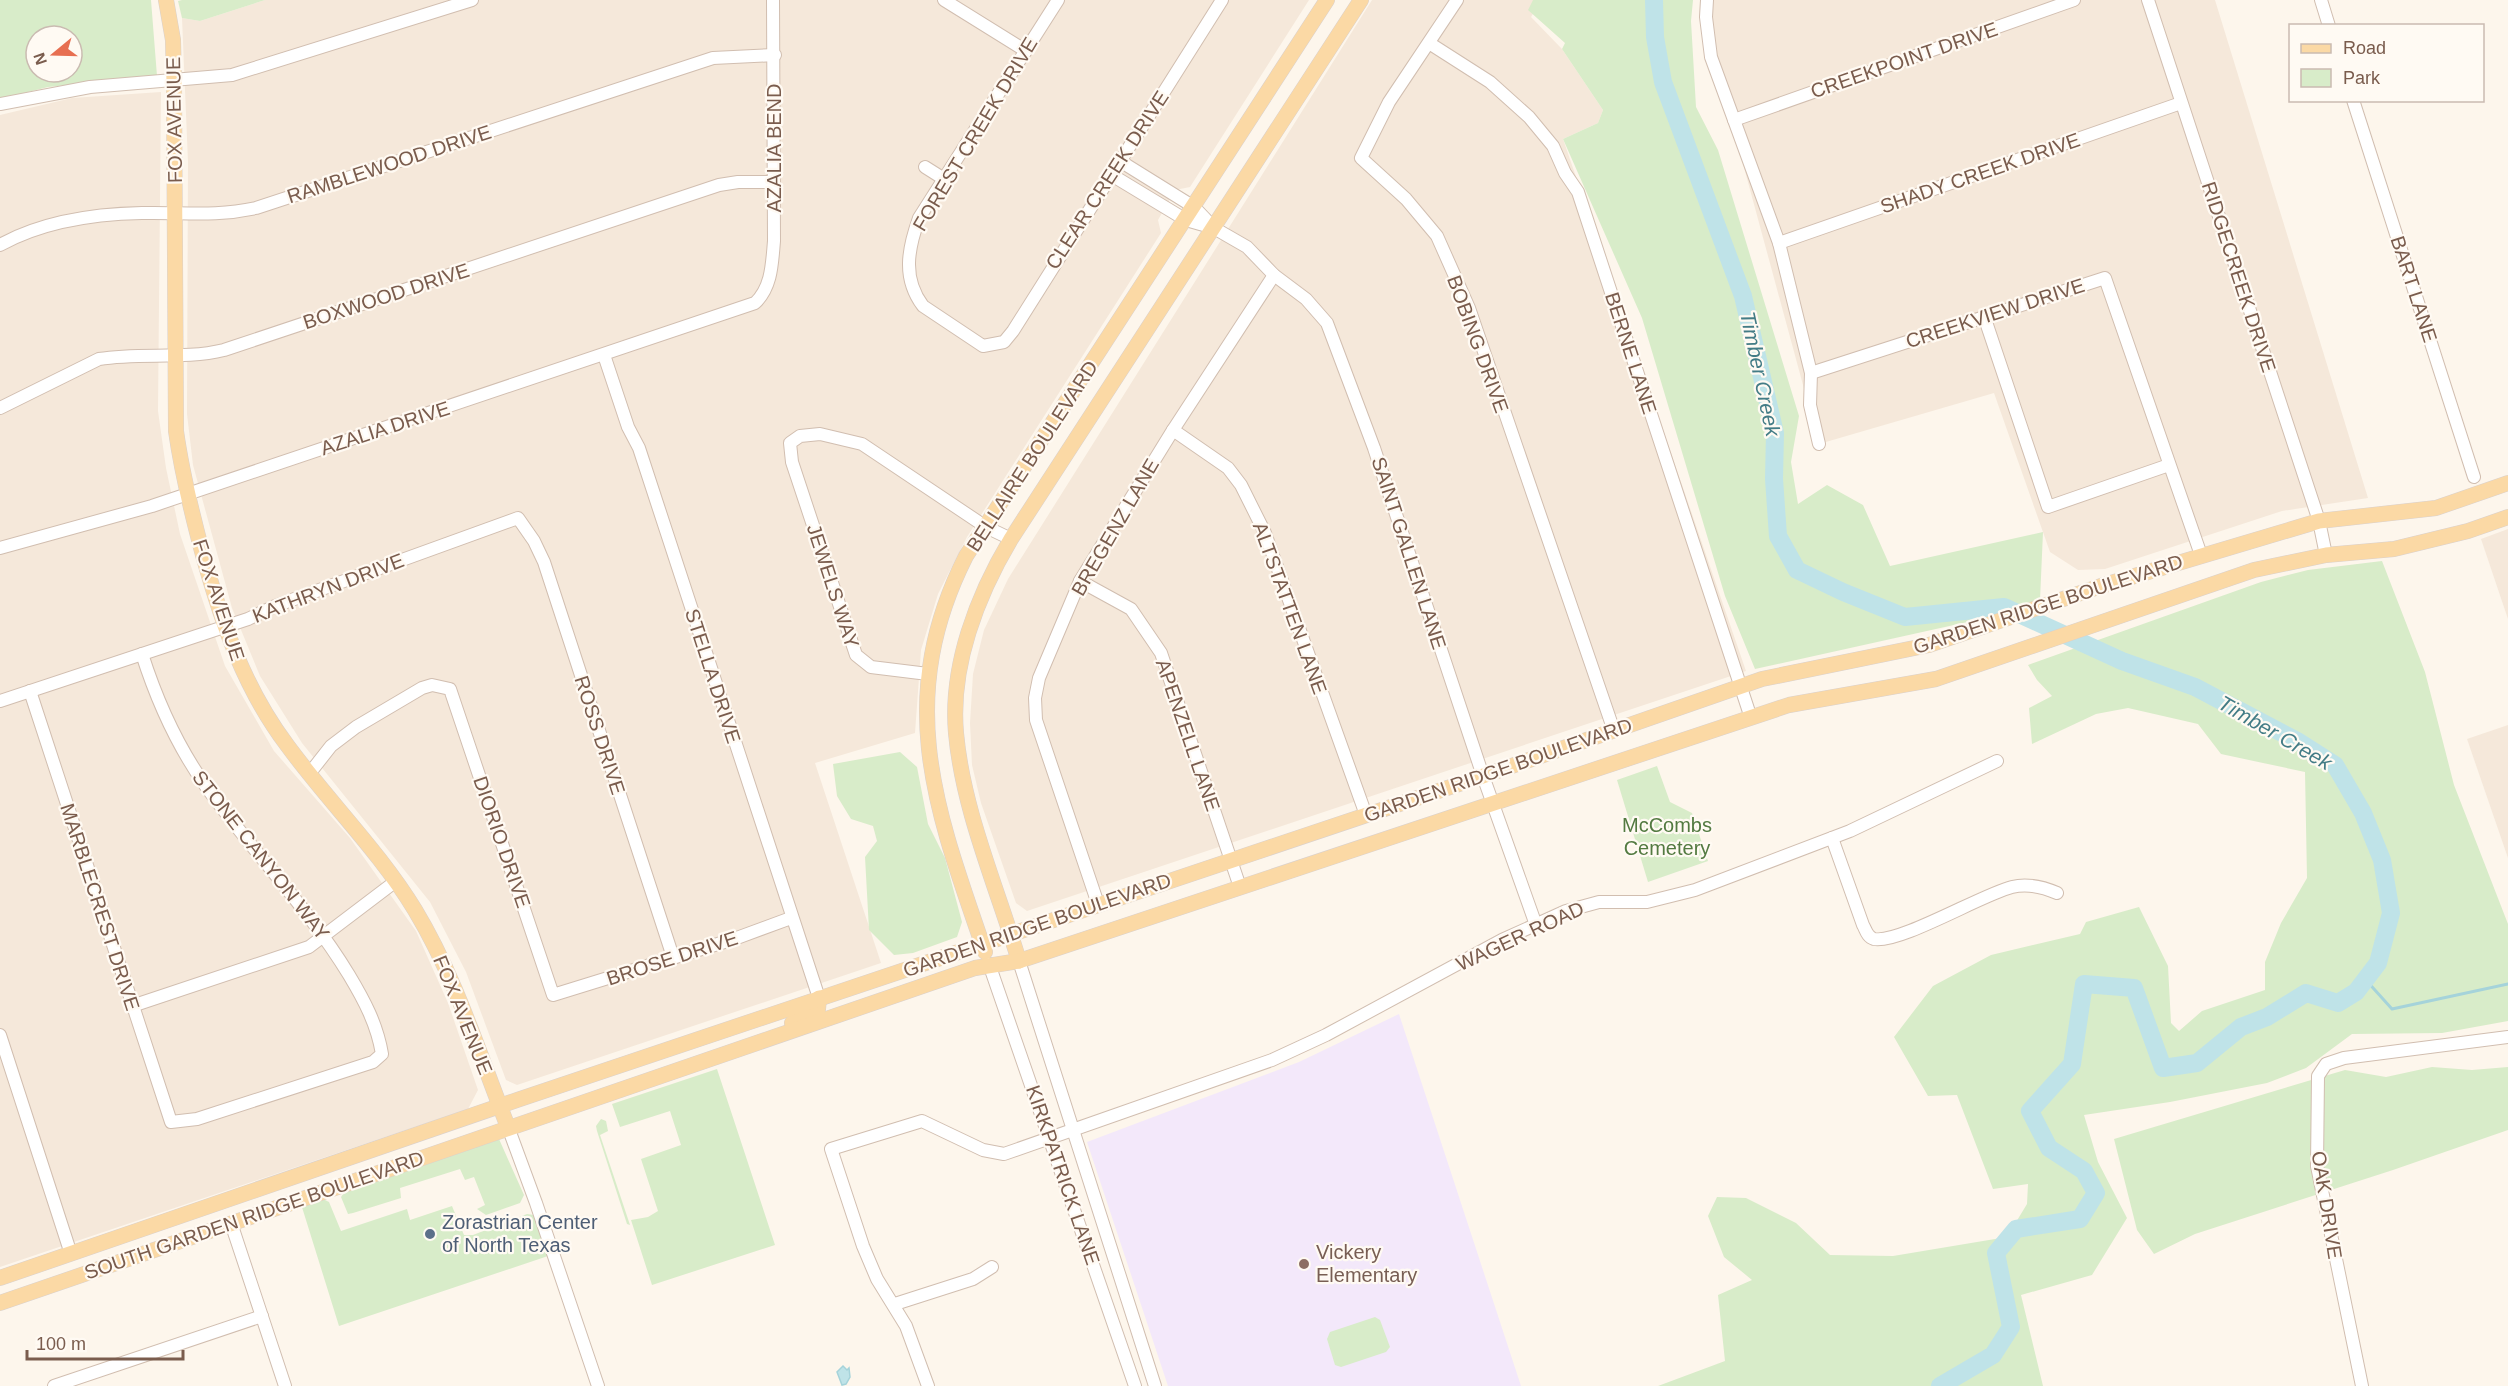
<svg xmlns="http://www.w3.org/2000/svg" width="2508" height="1386" viewBox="0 0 2508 1386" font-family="Arial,sans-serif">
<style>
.residential{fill:#f5e8da}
.education{fill:#f3e8fa}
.green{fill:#d8ecc9;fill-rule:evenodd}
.water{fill:#bfe3e8;stroke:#a5d3da;stroke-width:1.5}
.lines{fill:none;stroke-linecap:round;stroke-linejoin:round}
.stream{stroke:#a5d3da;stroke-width:3}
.river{stroke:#bfe3e8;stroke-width:18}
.minor-casing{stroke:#d1beb0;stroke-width:14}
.major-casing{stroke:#dad1cd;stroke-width:16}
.minor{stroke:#fff;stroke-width:12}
.major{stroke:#fbd9a5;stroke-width:15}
.service-dot{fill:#5c6f8a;stroke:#fffaf3;stroke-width:2}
.education-dot{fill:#8d6e63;stroke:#fffaf3;stroke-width:2}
.labels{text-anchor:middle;stroke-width:4.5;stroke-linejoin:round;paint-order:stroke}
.street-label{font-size:20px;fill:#7a5c4d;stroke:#fffaf3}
.park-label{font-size:20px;fill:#537a41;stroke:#fffaf3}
.service-label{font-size:20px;fill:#4e5e75;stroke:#fffaf3;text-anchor:start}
.education-label{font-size:20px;fill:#785e54;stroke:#fffaf3;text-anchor:start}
.water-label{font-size:21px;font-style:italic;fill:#437c86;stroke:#fffaf3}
</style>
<rect width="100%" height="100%" fill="#fdf6ec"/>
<g class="residential">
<polygon points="265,0 1309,0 1190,187 1175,190 1158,220 1161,233 967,537 938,594 921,650 915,733 815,763 881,963 517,1085 506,1080 466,972 430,902 302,743 260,676 232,608 193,465 187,414 188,162 182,18 200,21"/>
<polygon points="1372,0 1541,0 1531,17 1562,49 1603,110 1598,123 1563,139 1746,671 1027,911 1016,903 981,803 972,765 970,723 973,674 984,630 1008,579"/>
<polygon points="1703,0 2215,0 2368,498 2282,511 2105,569 2078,570 2050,552 1994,393 1819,444 1701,9"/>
<polygon points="161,92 158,411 166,468 180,534 225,666 274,751 350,838 416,931 448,1003 478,1090 468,1109 0,1267 0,115 72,98"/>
<polygon points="2508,529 2508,619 2481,539"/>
<polygon points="2508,725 2508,858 2467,739"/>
</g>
<polygon class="education" points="1399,1014 1521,1386 1168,1386 1087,1142 1299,1062"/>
<g class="green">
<path d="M0,0H151L157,76L48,87L0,99ZM36,36H72V72H36Z"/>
<polygon points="182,0 265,0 200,21 182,18 178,1"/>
<polygon points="1533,0 1693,0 1691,21 1696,107 1718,150 1799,416 1791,462 1798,504 1827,485 1863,505 1890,566 2043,532 2040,600 1972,621 1755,669 1725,596 1642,318 1563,139 1598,123 1603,110 1562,49 1565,43 1528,10"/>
<polygon points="2382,561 2425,672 2454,785 2508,924 2508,1021 2442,1033 2352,1034 2306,1068 2267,1083 2170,1102 2084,1115 2098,1162 2127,1218 2092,1275 2021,1295 2043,1386 1658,1386 1725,1361 1718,1295 1752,1280 1724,1257 1708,1216 1717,1197 1746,1198 1796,1223 1830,1255 1893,1256 2007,1237 2027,1204 2028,1184 1993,1189 1957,1095 1928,1096 1894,1037 1933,986 1991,955 2080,934 2086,922 2139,907 2168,966 2171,1023 2179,1031 2202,1011 2265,990 2265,962 2281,923 2307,878 2305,772 2221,754 2198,724 2128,708 2096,714 2032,744 2029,708 2052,696 2037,680 2028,665 2261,582 2308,570"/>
<polygon points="900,752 917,767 928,824 945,858 962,922 957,937 913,953 894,955 869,930 865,857 877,841 873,826 851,819 837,796 833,764"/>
<polygon points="1657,766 1670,802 1692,813 1708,861 1648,882 1617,780"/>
<polygon points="2432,1067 2472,1070 2508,1067 2508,1130 2393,1170 2195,1234 2154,1254 2137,1230 2114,1139 2345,1070 2386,1077"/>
<polygon points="717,1069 775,1245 652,1285 631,1220 648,1217 658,1211 641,1159 681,1145 670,1111 620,1127 612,1104"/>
<polygon points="601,1119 606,1121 608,1131 600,1135 630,1225 627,1224 597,1131 596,1126"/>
<polygon points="499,1139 524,1195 520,1203 486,1215 477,1209 485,1205 474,1177 465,1180 460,1169 400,1188 401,1198 353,1213 348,1214 341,1197 346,1190"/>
<polygon points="321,1198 329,1202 341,1231 407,1209 410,1220 452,1206 464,1235 473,1235 527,1214 534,1215 548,1256 339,1326 301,1204"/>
<polygon points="1375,1317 1380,1320 1390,1347 1386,1352 1341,1367 1335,1365 1327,1339 1330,1332"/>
</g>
<polygon class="water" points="843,1366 847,1370 849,1368 850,1377 846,1384 842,1385 837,1372"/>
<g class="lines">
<polyline class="stream" points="2365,979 2392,1009 2508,984"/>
<polyline class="river" points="1654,0 1655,37 1663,82 1743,296 1775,433 1774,479 1778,536 1797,570 1843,592 1905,617 2004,607 2122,661 2195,687 2299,742 2335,765 2363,813 2382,860 2391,913 2378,963 2356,992 2338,1003 2306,993 2267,1017 2241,1027 2197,1063 2163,1068 2134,988 2084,984 2072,1064 2030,1111 2049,1148 2084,1171 2096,1193 2080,1219 2016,1229 1996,1253 2011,1327 1993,1355 1940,1386"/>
<g class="minor-casing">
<g id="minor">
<polyline points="944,0 1026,51"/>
<path d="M1058,0L919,218C908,249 902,278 923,306L983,346L1004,342L1013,331L1222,0"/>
<polyline points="1457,0 1389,102 1361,158 1406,199 1437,236 1469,308 1614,731"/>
<polyline points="1707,0 1706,17 1711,57 1779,243 1811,373 1810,405 1819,444"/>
<polyline points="2148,0 2319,521 2326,555"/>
<polyline points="2321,0 2329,26"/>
<polyline points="1429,43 1490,82 1529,117 1553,146 1565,173 1578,192 1751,718"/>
<polyline points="2353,100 2474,477"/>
<polyline points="0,104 90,87 232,75 472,0"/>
<polyline points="1734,120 2074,0"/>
<polyline points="1120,161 1194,207 1213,227"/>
<polyline points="925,167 944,179"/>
<polyline points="1110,174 1186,220 1214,228 1247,247 1274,275 1306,299 1327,323 1374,448 1483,776 1536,925"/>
<polyline points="1779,243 2181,103"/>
<path d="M0,245C43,221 93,214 142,213C184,212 214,217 256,208L713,58L775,55"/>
<polyline points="1985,319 2048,507 2169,465"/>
<polyline points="604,355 628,427 639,448 819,998"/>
<polyline points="1811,373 2105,278 2201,555"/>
<path d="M0,408L99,359C141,352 183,360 224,350L719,185L738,182H774"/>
<polyline points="1173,430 1228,468 1241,485 1265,533 1366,815"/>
<path d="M0,548L152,506L755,303C772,287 772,263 774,241L773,0"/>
<polyline points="1080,581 1131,609 1161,653 1240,887"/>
<polyline points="928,674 871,667 856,655 792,462 790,443 800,436 820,434 862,444 986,527 1011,539"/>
<path d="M30,691L171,1122L197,1119L373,1062L382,1054C377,1024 364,1000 349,975C307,906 251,850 205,785C176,744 157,701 142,654"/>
<polyline points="0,701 248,619 275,606 518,518 534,541 544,562 673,957"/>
<polyline points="309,774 331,746 356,727 422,688 432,685 450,689 553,995 734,939 791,918"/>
<path d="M1832,838L1863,925C1866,930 1867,937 1874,939C1899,944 1983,894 2012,887C2028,883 2043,887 2057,893"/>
<polyline points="1098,904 1036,720 1035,698 1039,678 1080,581 1173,430 1274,275"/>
<polyline points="1019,961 1155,1386"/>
<polyline points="989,964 1135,1386"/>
<polyline points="132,1006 309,947 396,881"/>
<polyline points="0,1035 71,1254"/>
<polyline points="508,1127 536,1203 598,1386"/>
<polyline points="231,1223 285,1386"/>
<polyline points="895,1304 973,1279 992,1267"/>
<polyline points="54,1386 262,1316"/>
<polyline points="928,1386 906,1326 877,1279 863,1246 831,1149 922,1121 983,1150 1004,1154 1272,1060 1326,1035 1502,940 1566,911 1599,902 1647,902 1695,890 1850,831 1997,761"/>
<polyline points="2362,1386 2317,1166 2318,1076 2326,1064 2344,1058 2508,1037"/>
</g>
</g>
<g class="major-casing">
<g id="major">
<path d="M166,0L173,40L174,82L176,431C182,474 192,514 203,555C222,623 244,688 287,745C328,801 379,851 415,910C456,978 479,1054 508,1127"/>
<path d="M985,952C936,810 893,701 966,556L1327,0"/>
<path d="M1019,961C997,887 963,811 956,733C950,666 977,596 1011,539L1361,0"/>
<polyline points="792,1023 818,1009 819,998"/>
<polyline points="0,1278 520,1099 1483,776 1762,679 1929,645 2101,586 2319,521 2436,508 2508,483"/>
<polyline points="0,1303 975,968 1019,961 1789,705 1936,679 2254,570 2326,555 2394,549 2468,531 2508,517"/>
</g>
</g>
<use href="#minor" class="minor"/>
<use href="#major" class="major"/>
</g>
<circle class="service-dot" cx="430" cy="1234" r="6"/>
<circle class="education-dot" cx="1304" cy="1264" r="6"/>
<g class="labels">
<g class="street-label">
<text transform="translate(1904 60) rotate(-19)" y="7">CREEKPOINT DRIVE</text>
<text transform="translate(174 120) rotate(-91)" y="7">FOX AVENUE</text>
<text transform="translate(975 134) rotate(-59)" y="7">FOREST CREEK DRIVE</text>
<text transform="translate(774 148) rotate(-90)" y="7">AZALIA BEND</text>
<text transform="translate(389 164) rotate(-18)" y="7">RAMBLEWOOD DRIVE</text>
<text transform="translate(1980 173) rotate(-19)" y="7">SHADY CREEK DRIVE</text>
<text transform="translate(1107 180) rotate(-57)" y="7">CLEAR CREEK DRIVE</text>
<text transform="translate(2239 277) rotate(72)" y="7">RIDGECREEK DRIVE</text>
<text transform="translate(2414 289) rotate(72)" y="7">BART LANE</text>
<text transform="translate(386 296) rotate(-18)" y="7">BOXWOOD DRIVE</text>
<text transform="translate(1995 313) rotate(-18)" y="7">CREEKVIEW DRIVE</text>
<text transform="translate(1478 344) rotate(70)" y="7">BOBING DRIVE</text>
<text transform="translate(1631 353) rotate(72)" y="7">BERNE LANE</text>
<text transform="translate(385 428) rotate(-18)" y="7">AZALIA DRIVE</text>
<text transform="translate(1032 456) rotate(-57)" y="7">BELLAIRE BOULEVARD</text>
<text transform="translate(1115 527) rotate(-60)" y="7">BREGENZ LANE</text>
<text transform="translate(1409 553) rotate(72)" y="7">SAINT GALLEN LANE</text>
<text transform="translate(833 586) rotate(72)" y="7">JEWELS WAY</text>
<text transform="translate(328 588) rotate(-21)" y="7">KATHRYN DRIVE</text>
<text transform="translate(219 600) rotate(72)" y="7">FOX AVENUE</text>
<text transform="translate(2048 604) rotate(-18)" y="7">GARDEN RIDGE BOULEVARD</text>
<text transform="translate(1290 608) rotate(70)" y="7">ALTSTATTEN LANE</text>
<text transform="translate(713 676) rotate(72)" y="7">STELLA DRIVE</text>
<text transform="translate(600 735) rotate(72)" y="7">ROSS DRIVE</text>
<text transform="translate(1188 735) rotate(71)" y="7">APENZELL LANE</text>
<text transform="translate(1498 770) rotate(-19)" y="7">GARDEN RIDGE BOULEVARD</text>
<text transform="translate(502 842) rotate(71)" y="7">DIORIO DRIVE</text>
<text transform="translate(261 855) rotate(52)" y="7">STONE CANYON WAY</text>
<text transform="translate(100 907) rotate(72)" y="7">MARBLECREST DRIVE</text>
<text transform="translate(1037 925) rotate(-19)" y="7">GARDEN RIDGE BOULEVARD</text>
<text transform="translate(1520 936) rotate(-25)" y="7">WAGER ROAD</text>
<text transform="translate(672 958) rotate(-18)" y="7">BROSE DRIVE</text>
<text transform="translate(463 1015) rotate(68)" y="7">FOX AVENUE</text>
<text transform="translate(1063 1175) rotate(71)" y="7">KIRKPATRICK LANE</text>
<text transform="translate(2327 1205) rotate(81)" y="7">OAK DRIVE</text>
<text transform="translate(254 1215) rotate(-19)" y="7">SOUTH GARDEN RIDGE BOULEVARD</text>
</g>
<g class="park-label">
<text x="1667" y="832">McCombs<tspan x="1667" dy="23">Cemetery</tspan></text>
</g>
<g class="service-label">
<text x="442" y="1229">Zorastrian Center<tspan x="442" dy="23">of North Texas</tspan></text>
</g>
<g class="education-label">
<text x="1316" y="1259">Vickery<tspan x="1316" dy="23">Elementary</tspan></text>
</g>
<g class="water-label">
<text transform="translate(1760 374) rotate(78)" y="7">Timber Creek</text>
<text transform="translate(2275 733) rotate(30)" y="7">Timber Creek</text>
</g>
</g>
<rect x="2289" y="24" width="195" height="78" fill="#fffaf3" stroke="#cabbb1" stroke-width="1.5"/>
<rect x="2301" y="44" width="30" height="9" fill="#fbd9a5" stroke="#cabbb1" stroke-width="1.5"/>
<text x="2343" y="54" font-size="18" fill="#7a5c4d">Road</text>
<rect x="2301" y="69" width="30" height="18" fill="#d8ecc9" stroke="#cabbb1" stroke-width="1.5"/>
<text x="2343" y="84" font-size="18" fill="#7a5c4d">Park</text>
<g transform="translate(54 54) rotate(251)"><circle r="28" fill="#fffaf3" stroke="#cabbb1" stroke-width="1.5"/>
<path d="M0-4.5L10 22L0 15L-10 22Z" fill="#e76f51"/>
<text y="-9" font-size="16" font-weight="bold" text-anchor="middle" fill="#7a5c4d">N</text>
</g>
<path d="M27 1350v9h156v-9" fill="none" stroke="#7a5c4d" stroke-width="3"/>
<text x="36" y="1350" font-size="18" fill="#7a5c4d" stroke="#fffaf3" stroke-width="4.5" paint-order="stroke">100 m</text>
</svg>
